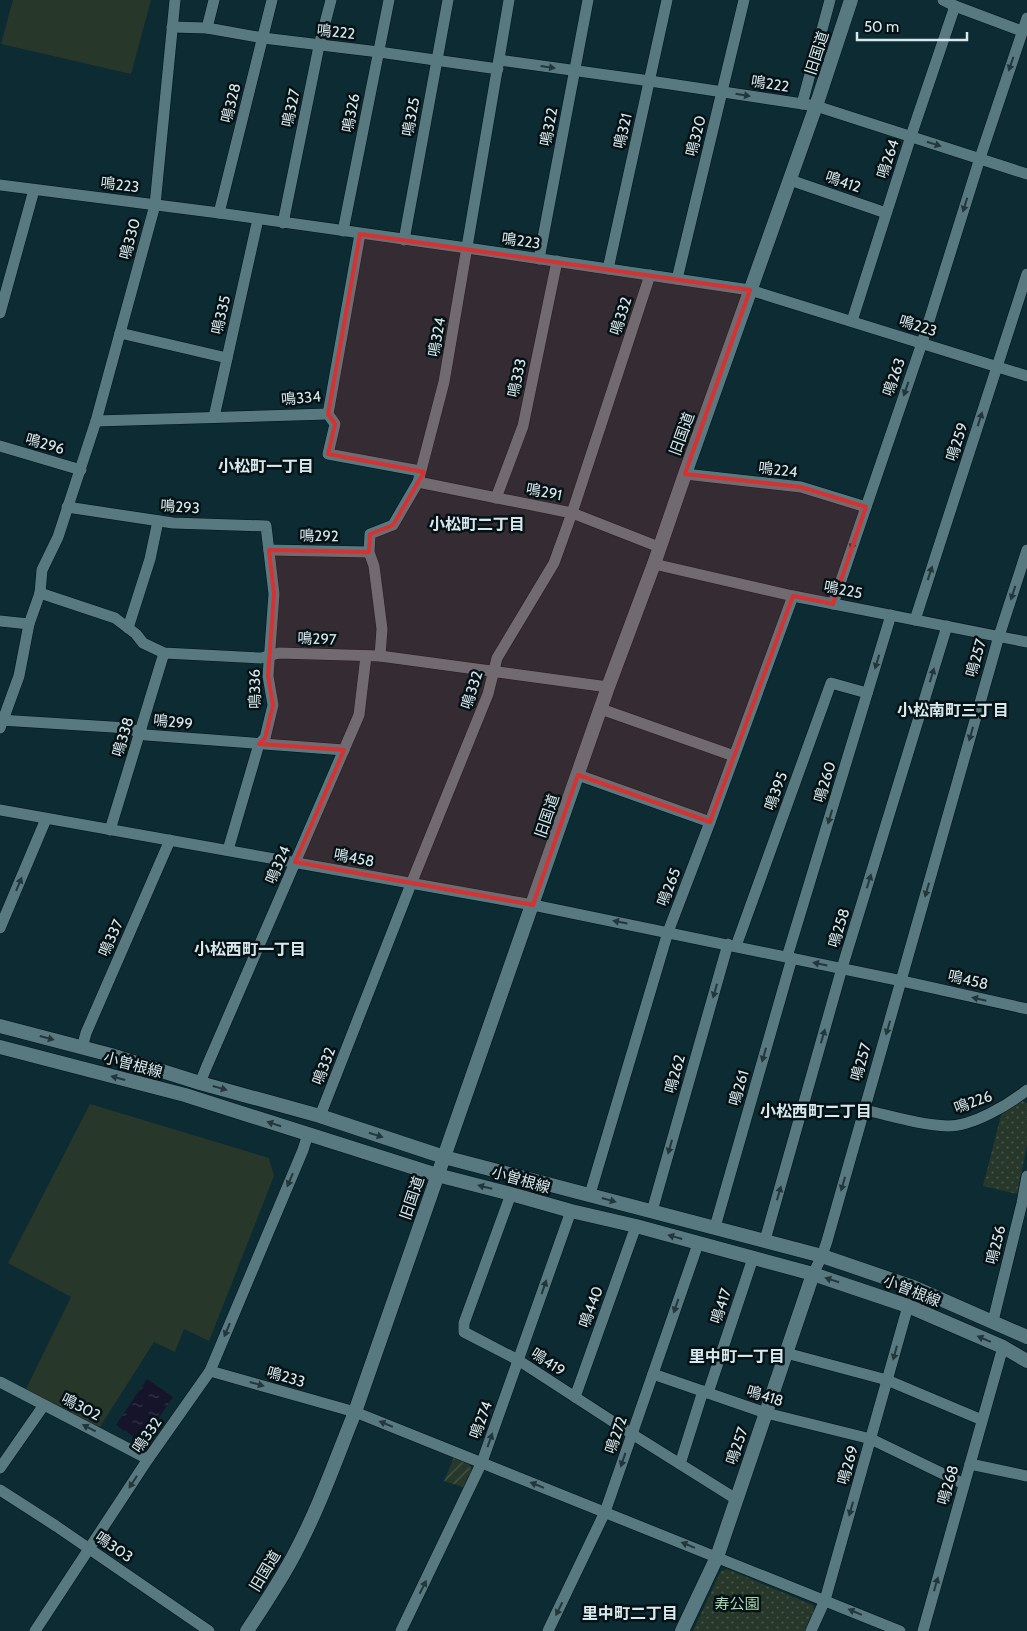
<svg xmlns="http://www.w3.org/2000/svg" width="1027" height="1631" viewBox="0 0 1027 1631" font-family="Cabin,'Noto Sans JP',sans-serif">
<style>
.grass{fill:url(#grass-dots)}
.garden{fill:url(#garden-furrows)}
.pitch{fill:#27382a}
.water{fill:url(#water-ripples)}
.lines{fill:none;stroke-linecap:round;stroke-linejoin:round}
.minor-casing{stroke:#001318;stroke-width:12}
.tertiary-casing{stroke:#001318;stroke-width:15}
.minor{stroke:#597981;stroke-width:11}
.tertiary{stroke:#597981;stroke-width:14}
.oneway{fill:#23363b}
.marked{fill:#d63232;fill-opacity:0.2;stroke:#d63232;stroke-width:4;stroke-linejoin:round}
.labels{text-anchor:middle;stroke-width:5;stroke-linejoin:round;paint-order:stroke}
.street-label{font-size:15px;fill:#d8e9ee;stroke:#061215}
.park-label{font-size:15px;fill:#a9d8b0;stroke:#061215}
.neighbourhood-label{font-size:16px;font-weight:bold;fill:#d8e9ee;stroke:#061215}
</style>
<defs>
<pattern id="grass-dots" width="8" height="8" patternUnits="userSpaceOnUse" patternTransform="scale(1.25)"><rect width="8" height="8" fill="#27382a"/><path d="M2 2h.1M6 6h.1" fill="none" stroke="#465549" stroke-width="1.8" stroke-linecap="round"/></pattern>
<pattern id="garden-furrows" width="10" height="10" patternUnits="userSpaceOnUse" patternTransform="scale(1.25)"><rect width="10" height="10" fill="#27382a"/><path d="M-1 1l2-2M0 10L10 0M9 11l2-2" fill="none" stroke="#465549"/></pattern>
<pattern id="water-ripples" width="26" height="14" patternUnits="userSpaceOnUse" patternTransform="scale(1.25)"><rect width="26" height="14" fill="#15142b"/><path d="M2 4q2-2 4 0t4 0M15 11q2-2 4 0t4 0" fill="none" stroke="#36364a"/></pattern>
</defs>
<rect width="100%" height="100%" fill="#0c2b33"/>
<g class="grass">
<polygon points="1023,1101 1027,1103 1027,1145 1017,1194 983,1186 1001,1115 1006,1109"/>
<polygon points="727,1569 813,1605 815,1610 805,1631 693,1631 721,1571"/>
</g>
<polygon class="garden" points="454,1457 469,1464 472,1470 463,1487 444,1481"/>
<g class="pitch">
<polygon points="13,0 151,0 131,74 1,44"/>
<polygon points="90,1104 269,1158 274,1176 209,1341 184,1329 175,1352 154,1342 98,1430 26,1389 71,1297 8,1263"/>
</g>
<polygon class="water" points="147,1379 173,1397 142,1442 116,1425"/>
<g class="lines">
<g class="minor-casing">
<g id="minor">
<polyline points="943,0 955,6 1022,31"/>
<polyline points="172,27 207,28 263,38 379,52 498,69"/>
<polyline points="207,28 214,0"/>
<polyline points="499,60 650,81 816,106 1027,174"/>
<polyline points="802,104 830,0"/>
<polyline points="790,180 886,213"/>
<polyline points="0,185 219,213 467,248 750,290 1027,376"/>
<polyline points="219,213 272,0"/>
<polyline points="283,223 319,46 331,0"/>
<polyline points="343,231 389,0"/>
<polyline points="404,240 448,0"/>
<polyline points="539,259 588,0"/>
<polyline points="608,269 667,0"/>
<polyline points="677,279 744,0"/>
<polyline points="0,313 34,190"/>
<polyline points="852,321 911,136 955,6"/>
<polyline points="120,333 227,358"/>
<polyline points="328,414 360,234"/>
<polyline points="328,414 335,424 328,454 420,471"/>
<polyline points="214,417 258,219"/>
<polyline points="96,421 328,414"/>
<polyline points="0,446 81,470"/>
<polyline points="685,474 801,487 866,507"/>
<polyline points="418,482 572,513 659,547"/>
<polyline points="496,498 523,426 557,261"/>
<polyline points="67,507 173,523 266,526 274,594 268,676 273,705 265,738 259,744 228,850"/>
<polyline points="269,550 369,552"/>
<polyline points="654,564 793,596 1027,642"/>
<polyline points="40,593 115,618 136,634 143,643 164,653 261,658 279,653 380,656 608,687"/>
<polyline points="833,604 922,343 980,158 1027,18"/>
<polyline points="915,620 1027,274"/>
<polyline points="0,621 29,624"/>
<polyline points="128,628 150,559 158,521"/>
<polyline points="380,656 382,629 374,566 369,552 370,534 393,525 418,482 444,382 509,0"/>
<polyline points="601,709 734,756"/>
<polyline points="0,720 128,728 146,735 344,750"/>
<polyline points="0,728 19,676 29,624 40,593 42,570 58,537 96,421 155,205 175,0"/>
<polyline points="578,775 710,822"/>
<polyline points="0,810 533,905 902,981 1027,1009"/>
<polyline points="110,830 164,653"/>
<polyline points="0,928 46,819"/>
<polyline points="736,946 831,683 867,693"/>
<polyline points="787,957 891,615"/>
<polyline points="82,1048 86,1033 170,840"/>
<polyline points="200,1083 206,1068 359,715 366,656"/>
<path d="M865,1110C892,1116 920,1125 948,1126C973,1126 1008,1105 1027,1090"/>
<polyline points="320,1116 411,884 488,694 497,658 554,563 572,513 650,275"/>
<polyline points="511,1194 464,1323 464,1332 518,1360 632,1434 736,1499"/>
<polyline points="590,1194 668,932 710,822 793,596"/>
<polyline points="652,1211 728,944"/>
<polyline points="715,1227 792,958"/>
<polyline points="765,1240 842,968 947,626"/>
<polyline points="813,1274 822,1256 827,1241 999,636 1027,550"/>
<polyline points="993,1321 1022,1203 1027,1176"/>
<polyline points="786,1353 887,1380 982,1420"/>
<polyline points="210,1371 355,1412 900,1631"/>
<polyline points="653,1374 766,1413 871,1439 964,1484"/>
<polyline points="0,1382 148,1459"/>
<polyline points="708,1393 753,1258"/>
<polyline points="575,1397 636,1226"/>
<polyline points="680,1464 703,1391"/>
<polyline points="970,1464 1027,1476"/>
<polyline points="0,1468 44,1405"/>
<polyline points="0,1490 56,1526 209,1631"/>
<polyline points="35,1631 148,1459 210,1371 303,1150 308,1134"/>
<polyline points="401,1631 482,1462 571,1211"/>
<polyline points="548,1631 605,1512 698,1244"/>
<polyline points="811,1631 825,1600 908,1306"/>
<polyline points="923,1631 1003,1347"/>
</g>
</g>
<g class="tertiary-casing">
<g id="tertiary">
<polyline points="0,1026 111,1055 200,1083 320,1116 444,1157 822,1256 913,1287 1027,1337"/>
<polyline points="0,1047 185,1095 437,1175 511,1194 571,1211 636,1226 813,1274 908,1306 1003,1347 1027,1361"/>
<path d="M247,1631C264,1605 281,1580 295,1553C319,1508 336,1459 355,1412L608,687L654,564L685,474L816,106L851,0"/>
<polyline points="682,1631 717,1557 813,1274"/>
</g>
</g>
<use href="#minor" class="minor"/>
<use href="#tertiary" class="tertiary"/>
</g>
<defs><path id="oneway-solid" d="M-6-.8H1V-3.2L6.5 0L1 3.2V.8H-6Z" transform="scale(1.25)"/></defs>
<g class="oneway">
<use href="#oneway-solid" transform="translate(1011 64) rotate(109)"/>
<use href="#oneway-solid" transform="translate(548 67) rotate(8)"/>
<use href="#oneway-solid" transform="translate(743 95) rotate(9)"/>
<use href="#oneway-solid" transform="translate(934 144) rotate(18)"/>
<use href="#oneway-solid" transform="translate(965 205) rotate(107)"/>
<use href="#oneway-solid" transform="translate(906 389) rotate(109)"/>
<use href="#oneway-solid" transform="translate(980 419) rotate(-72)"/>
<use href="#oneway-solid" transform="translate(853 543) rotate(109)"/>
<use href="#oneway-solid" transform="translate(930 573) rotate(-72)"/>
<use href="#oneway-solid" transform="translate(1013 593) rotate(108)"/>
<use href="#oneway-solid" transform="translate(877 662) rotate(107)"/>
<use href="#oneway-solid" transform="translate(932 675) rotate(-73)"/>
<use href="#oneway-solid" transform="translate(971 734) rotate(106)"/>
<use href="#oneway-solid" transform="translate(830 817) rotate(107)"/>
<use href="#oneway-solid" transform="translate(869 881) rotate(-73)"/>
<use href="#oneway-solid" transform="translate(19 884) rotate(-67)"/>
<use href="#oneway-solid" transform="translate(927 890) rotate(106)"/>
<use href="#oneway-solid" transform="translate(620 922) rotate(-169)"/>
<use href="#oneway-solid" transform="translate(820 964) rotate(-168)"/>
<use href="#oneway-solid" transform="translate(715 991) rotate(106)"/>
<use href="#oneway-solid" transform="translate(979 999) rotate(-167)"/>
<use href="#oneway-solid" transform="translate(888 1028) rotate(106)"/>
<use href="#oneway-solid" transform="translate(823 1036) rotate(-74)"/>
<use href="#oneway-solid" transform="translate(47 1038) rotate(15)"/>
<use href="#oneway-solid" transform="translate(764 1055) rotate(106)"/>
<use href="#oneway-solid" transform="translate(118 1078) rotate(-165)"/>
<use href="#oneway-solid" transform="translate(220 1088) rotate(16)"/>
<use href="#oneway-solid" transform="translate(274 1124) rotate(-162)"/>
<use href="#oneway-solid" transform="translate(376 1135) rotate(18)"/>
<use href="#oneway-solid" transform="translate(670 1147) rotate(106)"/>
<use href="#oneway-solid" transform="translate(290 1180) rotate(113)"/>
<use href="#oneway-solid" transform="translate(843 1184) rotate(106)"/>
<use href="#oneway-solid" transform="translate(485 1187) rotate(-166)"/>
<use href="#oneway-solid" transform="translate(779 1193) rotate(-74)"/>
<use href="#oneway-solid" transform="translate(609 1200) rotate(16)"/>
<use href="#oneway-solid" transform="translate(675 1237) rotate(-164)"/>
<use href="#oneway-solid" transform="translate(832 1280) rotate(-162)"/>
<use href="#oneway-solid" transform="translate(544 1287) rotate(-71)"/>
<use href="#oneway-solid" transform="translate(676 1306) rotate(109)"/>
<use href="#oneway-solid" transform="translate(227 1330) rotate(113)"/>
<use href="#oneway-solid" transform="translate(984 1339) rotate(-157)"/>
<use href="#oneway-solid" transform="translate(895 1353) rotate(105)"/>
<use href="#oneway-solid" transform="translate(257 1384) rotate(16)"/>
<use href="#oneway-solid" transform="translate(386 1424) rotate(-158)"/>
<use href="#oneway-solid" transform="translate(89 1428) rotate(-153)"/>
<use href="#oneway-solid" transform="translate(490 1440) rotate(-70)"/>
<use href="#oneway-solid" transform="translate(623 1460) rotate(109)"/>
<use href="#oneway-solid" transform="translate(133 1482) rotate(123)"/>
<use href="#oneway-solid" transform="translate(537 1485) rotate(-158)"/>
<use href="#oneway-solid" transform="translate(851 1509) rotate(106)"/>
<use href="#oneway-solid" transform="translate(688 1545) rotate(-158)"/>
<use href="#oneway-solid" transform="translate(936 1584) rotate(-74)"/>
<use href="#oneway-solid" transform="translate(423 1587) rotate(-63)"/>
<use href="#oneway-solid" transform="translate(559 1609) rotate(116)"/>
<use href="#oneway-solid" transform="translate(855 1612) rotate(-157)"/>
</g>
<path class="marked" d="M360,234L750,290L685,474L801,487L866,507L833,604L793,596L710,822L578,775L533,905L295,862L344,750L259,744L265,738L273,705L268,676L274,594L269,550L369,552L370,534L393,525L424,472L328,454L335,424L328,414Z"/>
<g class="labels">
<g class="street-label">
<text transform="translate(336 32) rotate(6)" y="5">鳴222</text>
<text transform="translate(817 53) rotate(-72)" y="5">旧国道</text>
<text transform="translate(770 84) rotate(9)" y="5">鳴222</text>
<text transform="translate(231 103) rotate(-76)" y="5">鳴328</text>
<text transform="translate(291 108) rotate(-78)" y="5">鳴327</text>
<text transform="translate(351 113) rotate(-79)" y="5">鳴326</text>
<text transform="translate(411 117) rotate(-80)" y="5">鳴325</text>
<text transform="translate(549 127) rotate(-79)" y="5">鳴322</text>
<text transform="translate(623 131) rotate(-77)" y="5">鳴321</text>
<text transform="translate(696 136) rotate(-76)" y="5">鳴320</text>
<text transform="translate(888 159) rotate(-72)" y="5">鳴264</text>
<text transform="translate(843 182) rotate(19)" y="5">鳴412</text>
<text transform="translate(120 185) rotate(7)" y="5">鳴223</text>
<text transform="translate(130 239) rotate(-75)" y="5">鳴330</text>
<text transform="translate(521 241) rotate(8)" y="5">鳴223</text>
<text transform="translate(221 315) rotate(-77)" y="5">鳴335</text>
<text transform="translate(621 316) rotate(-72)" y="5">鳴332</text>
<text transform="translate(918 326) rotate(17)" y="5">鳴223</text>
<text transform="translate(437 337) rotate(-80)" y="5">鳴324</text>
<text transform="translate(894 377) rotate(-71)" y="5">鳴263</text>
<text transform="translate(517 378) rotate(-78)" y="5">鳴333</text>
<text transform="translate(301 398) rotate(-5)" y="5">鳴334</text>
<text transform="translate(682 434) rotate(-70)" y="5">旧国道</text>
<text transform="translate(957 442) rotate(-72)" y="5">鳴259</text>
<text transform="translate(45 444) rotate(16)" y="5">鳴296</text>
<text transform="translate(778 470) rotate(7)" y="5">鳴224</text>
<text transform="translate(544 492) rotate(11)" y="5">鳴291</text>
<text transform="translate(180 507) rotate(4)" y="5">鳴293</text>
<text transform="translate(319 536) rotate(1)" y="5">鳴292</text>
<text transform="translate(843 590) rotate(11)" y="5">鳴225</text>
<text transform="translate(317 639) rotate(2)" y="5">鳴297</text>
<text transform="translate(976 658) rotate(-74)" y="5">鳴257</text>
<text transform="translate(255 689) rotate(-91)" y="5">鳴336</text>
<text transform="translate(472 690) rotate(-72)" y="5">鳴332</text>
<text transform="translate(173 722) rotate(6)" y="5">鳴299</text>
<text transform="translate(123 737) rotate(-73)" y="5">鳴338</text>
<text transform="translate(825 782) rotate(-73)" y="5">鳴260</text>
<text transform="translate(776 791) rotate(-70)" y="5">鳴395</text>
<text transform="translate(547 816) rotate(-71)" y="5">旧国道</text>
<text transform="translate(354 858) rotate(11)" y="5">鳴458</text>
<text transform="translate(278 865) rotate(-66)" y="5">鳴324</text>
<text transform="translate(669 887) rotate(-69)" y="5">鳴265</text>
<text transform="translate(839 928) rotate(-73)" y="5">鳴258</text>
<text transform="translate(111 938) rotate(-66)" y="5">鳴337</text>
<text transform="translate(968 980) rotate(13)" y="5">鳴458</text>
<text transform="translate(861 1062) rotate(-74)" y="5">鳴257</text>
<text transform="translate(133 1065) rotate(15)" y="5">小曽根線</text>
<text transform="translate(324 1066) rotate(-69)" y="5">鳴332</text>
<text transform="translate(675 1074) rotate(-74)" y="5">鳴262</text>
<text transform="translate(739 1088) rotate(-74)" y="5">鳴261</text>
<text transform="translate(973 1102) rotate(-20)" y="5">鳴226</text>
<text transform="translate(521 1180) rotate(16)" y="5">小曽根線</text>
<text transform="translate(412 1198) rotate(-71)" y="5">旧国道</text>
<text transform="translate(996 1245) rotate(-76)" y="5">鳴256</text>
<text transform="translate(912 1291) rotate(22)" y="5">小曽根線</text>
<text transform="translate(721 1306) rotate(-72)" y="5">鳴417</text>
<text transform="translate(591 1307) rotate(-70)" y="5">鳴440</text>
<text transform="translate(548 1362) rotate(33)" y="5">鳴419</text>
<text transform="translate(286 1377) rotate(16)" y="5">鳴233</text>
<text transform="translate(765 1396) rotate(17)" y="5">鳴418</text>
<text transform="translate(81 1407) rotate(27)" y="5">鳴302</text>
<text transform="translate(481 1420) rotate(-70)" y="5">鳴274</text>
<text transform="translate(147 1435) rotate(-55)" y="5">鳴332</text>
<text transform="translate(616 1435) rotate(-71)" y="5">鳴272</text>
<text transform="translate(737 1446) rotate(-71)" y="5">鳴257</text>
<text transform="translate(848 1465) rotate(-74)" y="5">鳴269</text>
<text transform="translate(948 1485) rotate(-74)" y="5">鳴268</text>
<text transform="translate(114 1547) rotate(34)" y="5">鳴303</text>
<text transform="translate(265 1571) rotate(-59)" y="5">旧国道</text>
</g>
<g class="park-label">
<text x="737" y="1609">寿公園</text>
</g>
<g class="neighbourhood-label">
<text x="266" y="472">小松町一丁目</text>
<text x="477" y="530">小松町二丁目</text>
<text x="953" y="716">小松南町三丁目</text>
<text x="250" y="955">小松西町一丁目</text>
<text x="816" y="1117">小松西町二丁目</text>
<text x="737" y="1362">里中町一丁目</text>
<text x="630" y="1619">里中町二丁目</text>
</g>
</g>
<path d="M857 32v8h110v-8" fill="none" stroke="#d8e9ee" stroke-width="2.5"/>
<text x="864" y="32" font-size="15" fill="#d8e9ee" stroke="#061215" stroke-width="4" paint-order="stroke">50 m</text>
</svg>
